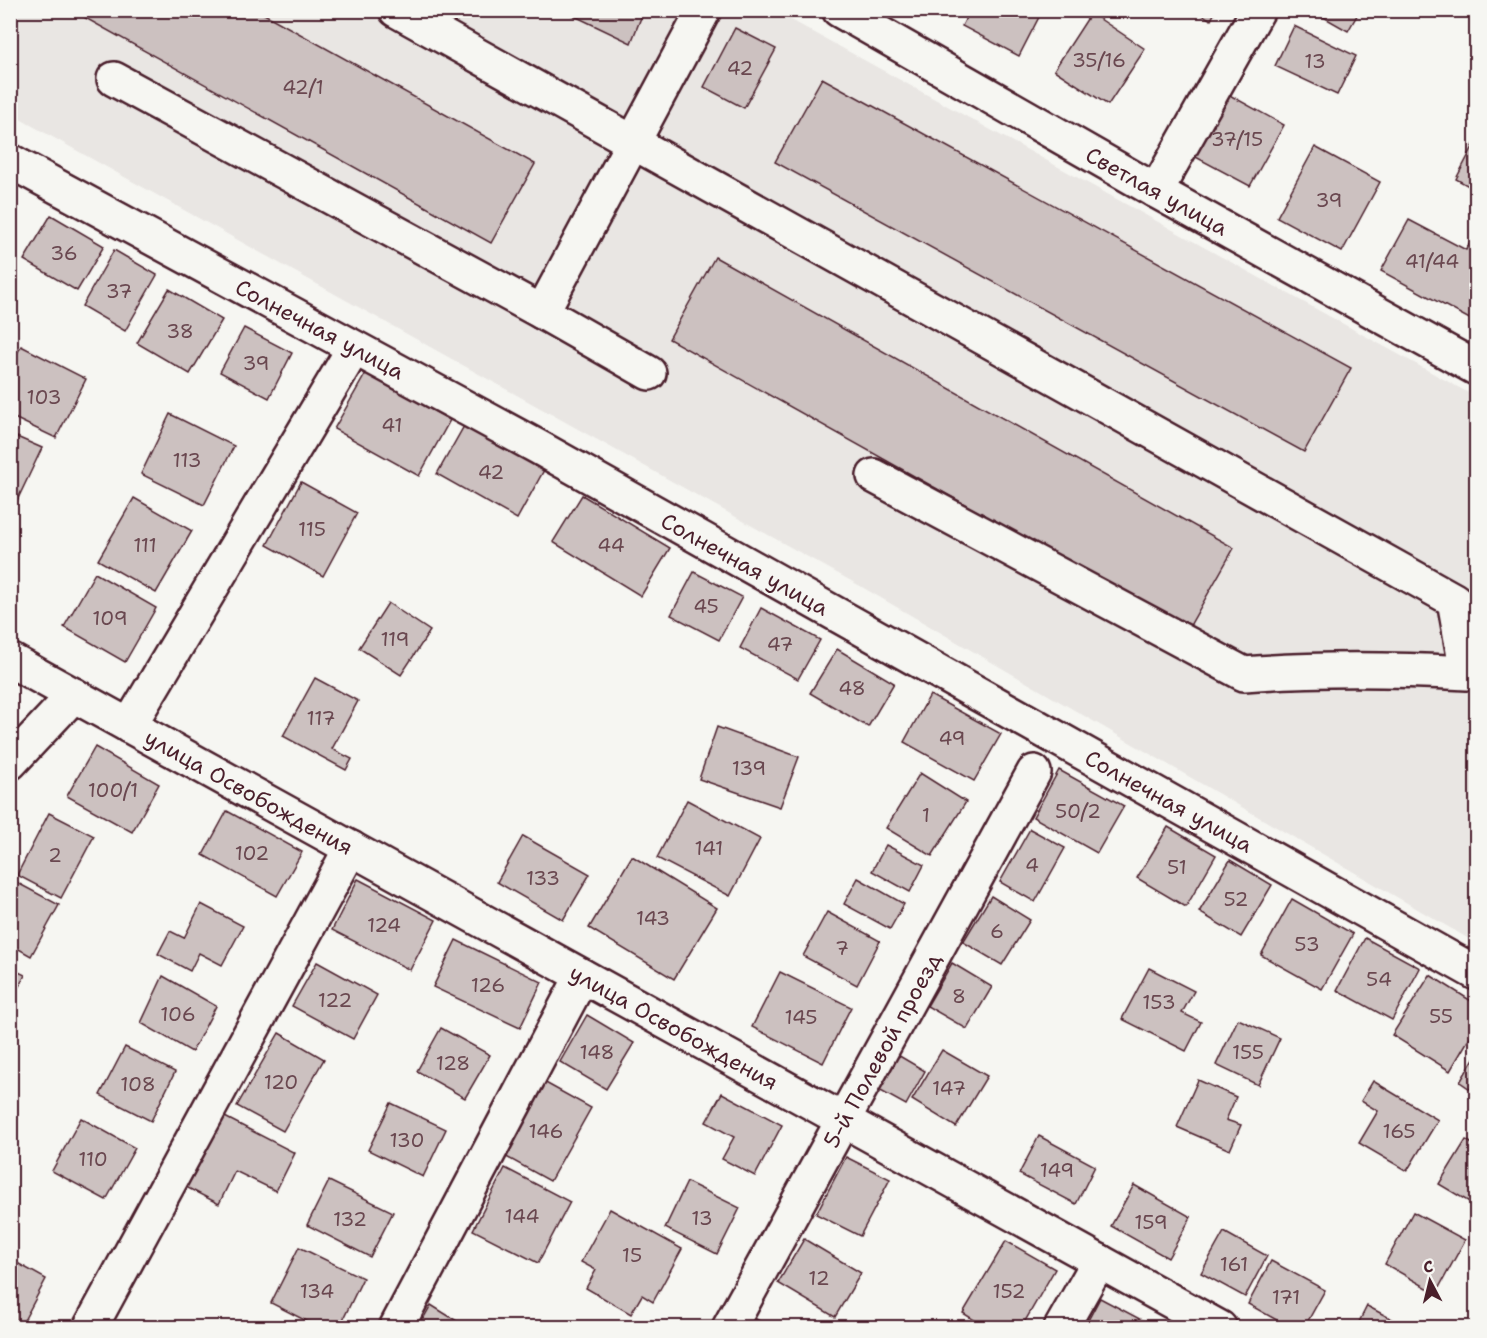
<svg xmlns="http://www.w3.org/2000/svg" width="1487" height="1338" viewBox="0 0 1487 1338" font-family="'Shantell Sans',sans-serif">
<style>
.built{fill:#e9e6e3}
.building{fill:#ccc1c0;stroke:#4a1f2b;stroke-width:1.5}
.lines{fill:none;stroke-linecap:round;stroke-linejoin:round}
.minor-casing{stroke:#4a1f2b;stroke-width:38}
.minor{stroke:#f6f6f2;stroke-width:33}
.labels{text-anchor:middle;stroke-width:4.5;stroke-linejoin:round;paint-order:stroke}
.number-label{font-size:20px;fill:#6a4850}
.street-label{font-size:22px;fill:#4a1f2b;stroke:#f6f6f2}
</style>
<rect width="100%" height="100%" fill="#f6f6f2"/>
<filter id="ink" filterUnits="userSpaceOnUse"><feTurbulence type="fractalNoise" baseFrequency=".0167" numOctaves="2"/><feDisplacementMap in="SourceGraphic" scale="12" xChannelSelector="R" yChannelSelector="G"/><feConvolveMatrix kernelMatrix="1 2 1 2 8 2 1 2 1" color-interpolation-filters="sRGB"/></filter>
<g filter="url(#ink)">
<polygon class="built" points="11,11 775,11 1476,397 1476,943 862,587 11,114"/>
<g class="building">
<polygon points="71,10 257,10 535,164 491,243"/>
<polygon points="562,10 644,10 631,43"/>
<polygon points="970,10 1026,10 1039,17 1019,56 962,26"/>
<polygon points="1194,10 1216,10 1211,20"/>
<polygon points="1311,10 1360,10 1348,31"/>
<polygon points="1091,13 1145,49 1108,105 1054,70"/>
<polygon points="1294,26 1356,56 1337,95 1275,66"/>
<polygon points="735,28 776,49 744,108 704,87"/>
<polygon points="822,78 1351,368 1304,452 775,162"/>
<polygon points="1224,92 1284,125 1250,186 1190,154"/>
<polygon points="1476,141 1476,190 1456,179"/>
<polygon points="1315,147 1380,182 1342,252 1277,217"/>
<polygon points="51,215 104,246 77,291 24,260"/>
<polygon points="1409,220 1466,250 1476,230 1475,322 1381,271"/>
<polygon points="114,250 157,275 125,331 82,306"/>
<polygon points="715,257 1234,548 1188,629 669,339"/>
<polygon points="169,289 222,320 190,374 137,343"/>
<polygon points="244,328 292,353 269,398 220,372"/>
<polygon points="21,346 86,379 56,438 10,416 10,367"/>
<polygon points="366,373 450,420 419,476 334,429"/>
<polygon points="170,414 234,446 204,505 141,474"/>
<polygon points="464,426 544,470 517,519 437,474"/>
<polygon points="10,434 42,448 14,507 10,505"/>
<polygon points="301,482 357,513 323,576 267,545"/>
<polygon points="582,495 670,548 641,596 553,542"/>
<polygon points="134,498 192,531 156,593 98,560"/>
<polygon points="694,572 742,597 719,640 671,615"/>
<polygon points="95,573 156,608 125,662 64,627"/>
<polygon points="388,603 430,631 401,675 359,648"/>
<polygon points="761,608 820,640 798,679 740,648"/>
<polygon points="837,649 894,683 868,727 810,693"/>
<polygon points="315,678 358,701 332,749 352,759 346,770 283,736"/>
<polygon points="930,695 1001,734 974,781 904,742"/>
<polygon points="717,727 799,757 780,807 699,779"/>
<polygon points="95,747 159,784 132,832 67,796"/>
<polygon points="1059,770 1124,806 1097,853 1033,817"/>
<polygon points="920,773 966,802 932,856 886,828"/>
<polygon points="687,800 760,839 730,896 657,858"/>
<polygon points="227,811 302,852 277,896 203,855"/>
<polygon points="49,813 94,836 61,898 17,875"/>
<polygon points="1168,827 1216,855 1186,907 1137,878"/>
<polygon points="1030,829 1065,848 1035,902 1000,882"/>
<polygon points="523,836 590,874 563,920 497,882"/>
<polygon points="886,845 924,865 910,892 872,871"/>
<polygon points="632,856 717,908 674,979 589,928"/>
<polygon points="1230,860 1272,885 1241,937 1199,912"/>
<polygon points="858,878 904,904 890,929 844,904"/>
<polygon points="358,879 436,920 410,970 332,930"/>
<polygon points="12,880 59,905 31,956 10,944 10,883"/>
<polygon points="991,896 1030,920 1002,965 963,942"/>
<polygon points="1292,899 1353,934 1322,989 1261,955"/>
<polygon points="201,904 243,926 222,965 199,953 190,971 158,954 170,931 184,938"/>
<polygon points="827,912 880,941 857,985 803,956"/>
<polygon points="1365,938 1420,968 1392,1020 1337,990"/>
<polygon points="456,940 542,982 520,1028 433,987"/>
<polygon points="317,962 377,995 353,1039 292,1006"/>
<polygon points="952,963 992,987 967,1029 927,1006"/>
<polygon points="10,968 25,975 10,1003"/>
<polygon points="1149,968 1194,991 1182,1013 1201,1022 1186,1051 1122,1019"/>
<polygon points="780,972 851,1007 823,1063 752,1027"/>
<polygon points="1430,975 1476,1004 1476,1027 1450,1071 1392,1035"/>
<polygon points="163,976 216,1006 192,1052 141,1023"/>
<polygon points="587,1015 634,1043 606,1089 560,1062"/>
<polygon points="1238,1019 1280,1038 1258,1085 1216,1065"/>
<polygon points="441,1028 490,1055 465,1098 417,1071"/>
<polygon points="279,1033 324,1059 283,1131 237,1106"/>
<polygon points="125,1047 175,1072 151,1121 100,1095"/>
<polygon points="942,1050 987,1076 956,1127 912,1100"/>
<polygon points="896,1054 925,1071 906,1105 877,1089"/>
<polygon points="1476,1055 1476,1093 1460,1082"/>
<polygon points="1198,1080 1236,1097 1226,1120 1241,1125 1230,1150 1177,1127"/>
<polygon points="542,1081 591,1108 550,1181 501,1154"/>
<polygon points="1373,1081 1438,1120 1407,1171 1359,1143 1378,1111 1361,1101"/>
<polygon points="722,1093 782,1125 755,1176 722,1159 734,1137 706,1122"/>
<polygon points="391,1103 446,1129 423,1177 368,1150"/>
<polygon points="221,1115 295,1153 276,1191 235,1171 219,1204 184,1186"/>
<polygon points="81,1118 135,1148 106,1200 52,1171"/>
<polygon points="1039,1136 1095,1166 1076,1204 1019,1174"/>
<polygon points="1466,1140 1476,1146 1476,1206 1439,1184"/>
<polygon points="846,1157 890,1179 860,1236 816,1214"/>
<polygon points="505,1168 570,1202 538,1263 473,1230"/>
<polygon points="329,1181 393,1212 370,1257 307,1225"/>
<polygon points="687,1182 740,1208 717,1254 665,1228"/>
<polygon points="1134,1185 1191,1217 1168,1258 1111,1226"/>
<polygon points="610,1209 682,1249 653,1302 642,1295 631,1314 586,1288 596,1270 581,1262"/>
<polygon points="1413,1212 1465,1240 1436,1293 1385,1264"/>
<polygon points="1224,1232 1267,1256 1245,1297 1201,1273"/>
<polygon points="804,1239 861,1273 835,1317 778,1283"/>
<polygon points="1006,1241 1055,1269 1021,1328 987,1328 963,1313"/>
<polygon points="299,1247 363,1278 339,1328 320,1328 271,1303"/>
<polygon points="10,1259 46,1279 20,1328 10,1328"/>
<polygon points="1271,1261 1325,1290 1304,1328 1291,1328 1248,1304"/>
<polygon points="1100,1298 1153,1326 1152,1328 1084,1328"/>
<polygon points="431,1305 468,1328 418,1328"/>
<polygon points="1367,1306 1409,1328 1356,1328"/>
<polygon points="756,1319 771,1328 751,1328"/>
</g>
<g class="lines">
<g class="minor-casing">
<g id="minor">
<path d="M396,10L1454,600L1467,673C1392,669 1318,668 1244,674L874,476"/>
<polyline points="839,10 1156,191 1476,368"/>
<polyline points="114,79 542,312 704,10"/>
<polyline points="10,161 538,447 1476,973"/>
<polyline points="1156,191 1258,10"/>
<polyline points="542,312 649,373"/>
<polyline points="10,660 1220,1328"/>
<polyline points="129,726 354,348"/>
<polyline points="10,763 74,695"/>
<polyline points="90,1328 351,848"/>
<polyline points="396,1328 582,976"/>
<polyline points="729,1328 1034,772"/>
<polyline points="1061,1328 1099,1261"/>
</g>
</g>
<use href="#minor" class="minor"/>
</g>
</g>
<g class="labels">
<g class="number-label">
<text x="1099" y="67">35/16</text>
<text x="1315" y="68">13</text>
<text x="740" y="75">42</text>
<text x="303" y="94">42/1</text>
<text x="1237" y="146">37/15</text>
<text x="1329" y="207">39</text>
<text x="64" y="260">36</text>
<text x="1432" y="268">41/44</text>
<text x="119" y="298">37</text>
<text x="180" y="338">38</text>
<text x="256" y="370">39</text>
<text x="44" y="404">103</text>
<text x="392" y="432">41</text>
<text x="187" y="467">113</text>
<text x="491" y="479">42</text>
<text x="312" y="536">115</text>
<text x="145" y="552">111</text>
<text x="611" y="552">44</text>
<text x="706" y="613">45</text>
<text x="110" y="625">109</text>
<text x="395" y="646">119</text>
<text x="780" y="651">47</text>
<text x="852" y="695">48</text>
<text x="321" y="725">117</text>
<text x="952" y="745">49</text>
<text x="749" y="775">139</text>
<text x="113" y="797">100/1</text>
<text x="1078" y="818">50/2</text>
<text x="926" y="822">1</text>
<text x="709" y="855">141</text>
<text x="252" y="860">102</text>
<text x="55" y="862">2</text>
<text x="1032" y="872">4</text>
<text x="1177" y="874">51</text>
<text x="543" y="885">133</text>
<text x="1236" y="906">52</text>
<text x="653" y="925">143</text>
<text x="384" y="932">124</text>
<text x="997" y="938">6</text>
<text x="1307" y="951">53</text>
<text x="842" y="955">7</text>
<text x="1379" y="986">54</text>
<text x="488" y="992">126</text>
<text x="959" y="1003">8</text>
<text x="335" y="1007">122</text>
<text x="1159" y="1009">153</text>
<text x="178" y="1021">106</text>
<text x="1441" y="1023">55</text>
<text x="801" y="1024">145</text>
<text x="597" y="1059">148</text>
<text x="1248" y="1059">155</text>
<text x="453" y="1070">128</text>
<text x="281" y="1089">120</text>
<text x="138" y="1091">108</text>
<text x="949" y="1095">147</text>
<text x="546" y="1138">146</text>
<text x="1399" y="1138">165</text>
<text x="407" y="1147">130</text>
<text x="93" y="1166">110</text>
<text x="1057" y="1177">149</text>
<text x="522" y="1223">144</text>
<text x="702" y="1225">13</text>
<text x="350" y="1226">132</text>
<text x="1151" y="1229">159</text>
<text x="632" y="1262">15</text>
<text x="1234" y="1271">161</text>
<text x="819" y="1285">12</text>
<text x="317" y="1298">134</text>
<text x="1009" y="1298">152</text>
<text x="1286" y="1304">171</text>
</g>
<g class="street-label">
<text transform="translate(1157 191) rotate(29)" y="8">Светлая улица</text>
<text transform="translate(320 329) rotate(28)" y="8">Солнечная улица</text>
<text transform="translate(745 564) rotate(29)" y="8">Солнечная улица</text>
<text transform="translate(249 792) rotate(29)" y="8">улица Освобождения</text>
<text transform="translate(1169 801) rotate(29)" y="8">Солнечная улица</text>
<text transform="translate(674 1027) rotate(29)" y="8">улица Освобождения</text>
<text transform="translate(882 1050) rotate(-61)" y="8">5-й Полевой проезд</text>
</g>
</g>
<rect width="1487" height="1338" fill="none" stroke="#f6f6f2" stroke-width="36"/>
<rect x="18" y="18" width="1451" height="1302" fill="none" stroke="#4a1f2b" stroke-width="2" filter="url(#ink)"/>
<g transform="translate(1430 1281) rotate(353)" stroke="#f6f6f2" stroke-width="4.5" paint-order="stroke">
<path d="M0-4.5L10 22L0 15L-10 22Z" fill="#4a1f2b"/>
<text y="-9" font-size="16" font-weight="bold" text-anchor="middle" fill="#4a1f2b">С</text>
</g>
</svg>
